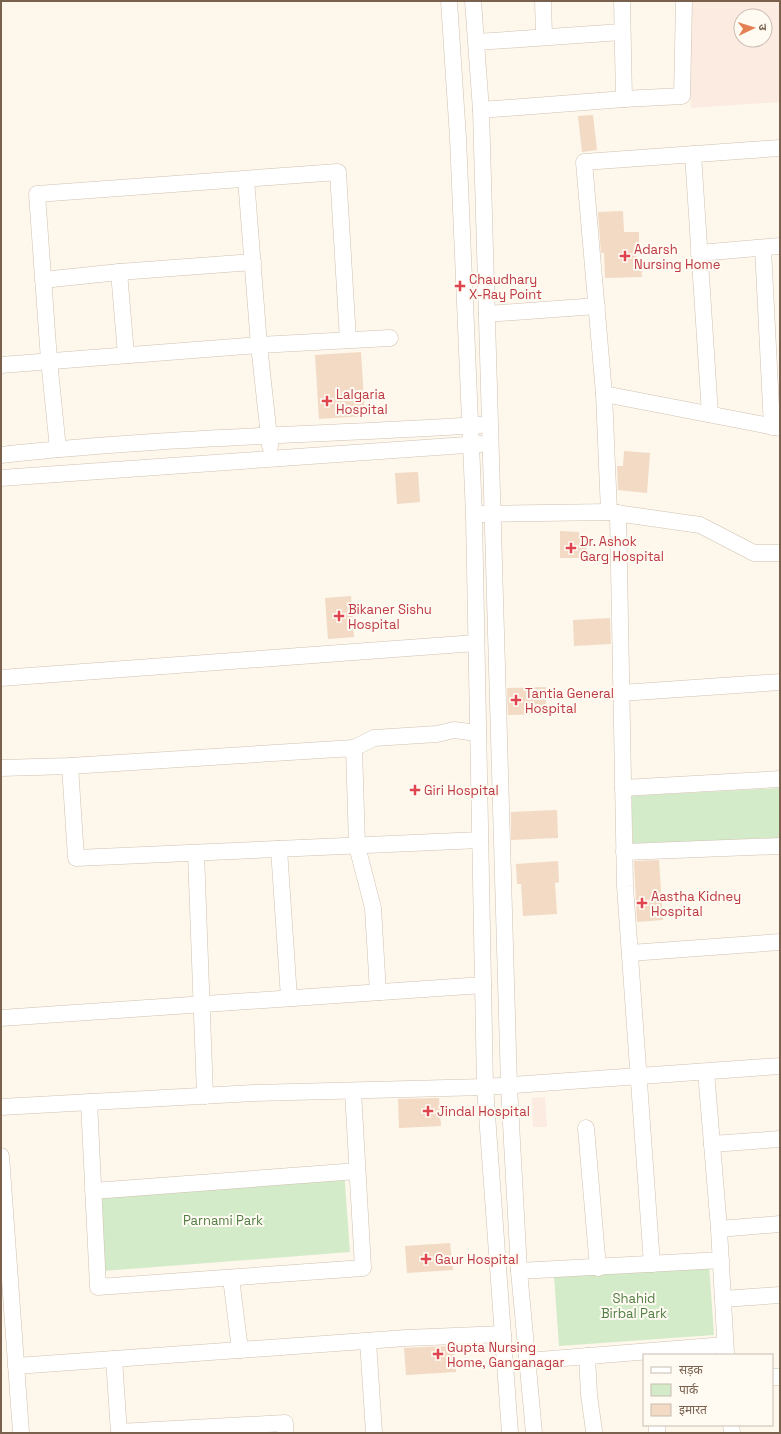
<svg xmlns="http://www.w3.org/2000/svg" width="781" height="1434" viewBox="0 0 781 1434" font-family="'Space Grotesk','Noto Sans Devanagari',sans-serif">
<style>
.commercial{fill:#fcebe0;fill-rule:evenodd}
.green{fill:#d4ebc9}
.building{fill:#f2dac4}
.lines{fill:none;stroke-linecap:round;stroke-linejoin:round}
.minor-casing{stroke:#d0c1b0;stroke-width:17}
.minor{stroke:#fff;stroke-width:16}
.health-dot{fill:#e0444e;stroke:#fffbf3;stroke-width:1.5}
.labels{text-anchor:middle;stroke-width:4;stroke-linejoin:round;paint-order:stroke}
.health-label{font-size:13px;fill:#be3a42;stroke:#fffbf3;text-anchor:start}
.park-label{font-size:13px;fill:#527e45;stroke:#fffbf3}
</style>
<rect width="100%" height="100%" fill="#fdf7ec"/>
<g class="commercial">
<path d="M682,1H780V102L691,108ZM741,16H765V40H741Z"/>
<polygon points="545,1097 547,1127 533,1127 532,1098"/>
</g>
<g class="green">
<polygon points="780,788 780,838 633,846 631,796"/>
<polygon points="344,1170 350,1252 103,1271 96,1189"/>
<polygon points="709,1265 714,1335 559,1346 554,1276"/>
</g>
<g class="building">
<polygon points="593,115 597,150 582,152 578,116"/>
<polygon points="623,211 624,232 639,232 639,242 636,242 637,267 641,266 642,277 605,278 604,253 601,253 598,212"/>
<polygon points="361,352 365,416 319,419 315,355"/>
<polygon points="624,451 650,453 647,493 618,490 617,466 623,466"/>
<polygon points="418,472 420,502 397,504 395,473"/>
<polygon points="560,531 579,532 579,534 583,534 583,542 587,542 587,558 560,558"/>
<polygon points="351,596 354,637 328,639 325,598"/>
<polygon points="610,618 611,644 574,646 573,620"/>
<polygon points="546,687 546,714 508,715 507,688"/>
<polygon points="557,810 558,838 511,840 511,812"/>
<polygon points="659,860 663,920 637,922 634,861"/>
<polygon points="558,861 559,882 555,883 557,914 523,916 521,884 517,884 516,864"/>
<polygon points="439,1098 441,1126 399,1128 398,1099"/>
<polygon points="450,1243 453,1270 407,1273 405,1246"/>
<polygon points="448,1346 449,1349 454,1349 456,1372 406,1375 404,1348"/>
</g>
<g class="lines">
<g class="minor-casing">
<g id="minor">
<polyline points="449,1 458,138 474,515 485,1087 510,1433"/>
<polyline points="473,1 481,110 509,1086 519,1271 534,1433"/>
<polyline points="543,1 544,36"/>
<polyline points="622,1 624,99"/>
<polyline points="477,42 622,32"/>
<polyline points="481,110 624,99 682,96 684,1"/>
<polyline points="780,148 584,162 604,394 780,428"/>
<polyline points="693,154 710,414"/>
<polyline points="246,179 259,345 270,446"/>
<polyline points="763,248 772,427"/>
<polyline points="699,253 780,246"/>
<polyline points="119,272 126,355"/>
<polyline points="43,280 119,272 253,262"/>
<polyline points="487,314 597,306"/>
<polyline points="1,365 259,345 390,338"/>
<polyline points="604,394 609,512"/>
<polyline points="58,449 49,360 37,194 338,172 348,340"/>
<path d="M1,455C160,437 321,435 480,425"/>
<polyline points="1,478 480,444"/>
<polyline points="618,513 625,886 652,1264"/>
<polyline points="483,514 609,512 700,525 754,553 780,553"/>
<polyline points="1,678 476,643"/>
<polyline points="621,693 780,682"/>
<polyline points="354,748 374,738 437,734 454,730 478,733"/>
<polyline points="70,766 76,858 480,840"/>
<polyline points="1,768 70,766 354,748 357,846 373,908 378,992"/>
<polyline points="623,788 780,779"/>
<polyline points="279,849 289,998"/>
<polyline points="624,852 780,846"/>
<polyline points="196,853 205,1096"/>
<polyline points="630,953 780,942"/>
<polyline points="1,1018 483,985"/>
<polyline points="706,1072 712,1144 780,1139"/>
<polyline points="89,1102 98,1287 363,1268 353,1091"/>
<polyline points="1,1107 254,1093 485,1087 780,1066"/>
<polyline points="586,1128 598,1268"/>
<polyline points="712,1144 719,1229"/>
<polyline points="1,1156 21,1433"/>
<polyline points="93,1191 357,1171"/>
<polyline points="519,1271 721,1260"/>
<polyline points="231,1278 240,1350"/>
<polyline points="723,1299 780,1295"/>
<polyline points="368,1341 374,1433"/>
<polyline points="726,1354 719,1229 780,1224"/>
<polyline points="587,1356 589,1395 594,1431"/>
<polyline points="114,1359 119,1433"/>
<polyline points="527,1361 725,1345"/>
<polyline points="16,1366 406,1338 503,1334"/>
<polyline points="772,1377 780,1377"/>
<polyline points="657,1425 657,1433"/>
<polyline points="731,1425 732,1433"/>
<polyline points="119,1432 285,1423 285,1433"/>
</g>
</g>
<use href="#minor" class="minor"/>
</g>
<g class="health-dot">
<path d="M623 250h4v4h4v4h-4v4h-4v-4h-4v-4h4z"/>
<path d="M458 280h4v4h4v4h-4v4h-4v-4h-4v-4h4z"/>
<path d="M325 395h4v4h4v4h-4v4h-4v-4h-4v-4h4z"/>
<path d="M569 542h4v4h4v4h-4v4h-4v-4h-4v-4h4z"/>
<path d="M337 610h4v4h4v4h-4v4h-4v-4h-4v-4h4z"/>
<path d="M514 694h4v4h4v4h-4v4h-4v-4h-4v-4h4z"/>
<path d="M413 784h4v4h4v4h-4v4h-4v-4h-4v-4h4z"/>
<path d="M640 897h4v4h4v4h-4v4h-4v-4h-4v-4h4z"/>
<path d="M426 1105h4v4h4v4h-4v4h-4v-4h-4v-4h4z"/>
<path d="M424 1253h4v4h4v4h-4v4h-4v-4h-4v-4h4z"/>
<path d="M436 1348h4v4h4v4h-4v4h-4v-4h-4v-4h4z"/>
</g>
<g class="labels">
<g class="health-label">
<text x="634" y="254">Adarsh<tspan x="634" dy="15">Nursing Home</tspan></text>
<text x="469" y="284">Chaudhary<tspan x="469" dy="15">X-Ray Point</tspan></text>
<text x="336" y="399">Lalgaria<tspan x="336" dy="15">Hospital</tspan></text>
<text x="580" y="546">Dr. Ashok<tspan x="580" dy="15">Garg Hospital</tspan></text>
<text x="348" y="614">Bikaner Sishu<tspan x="348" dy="15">Hospital</tspan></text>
<text x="525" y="698">Tantia General<tspan x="525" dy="15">Hospital</tspan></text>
<text x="424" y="795">Giri Hospital</text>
<text x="651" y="901">Aastha Kidney<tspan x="651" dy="15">Hospital</tspan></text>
<text x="437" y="1116">Jindal Hospital</text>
<text x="435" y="1264">Gaur Hospital</text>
<text x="447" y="1352">Gupta Nursing<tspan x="447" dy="15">Home, Ganganagar</tspan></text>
</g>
<g class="park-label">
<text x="223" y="1225">Parnami Park</text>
<text x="634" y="1303">Shahid<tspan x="634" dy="15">Birbal Park</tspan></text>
</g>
</g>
<rect width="781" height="1434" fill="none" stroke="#79614e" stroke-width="4"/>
<rect x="643" y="1354" width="130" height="72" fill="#fffbf3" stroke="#c9bdb1"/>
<rect x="651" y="1367" width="20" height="6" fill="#ffffff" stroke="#c9bdb1"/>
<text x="679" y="1374" font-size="12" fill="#79614e">सड़क</text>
<rect x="651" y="1384" width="20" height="12" fill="#d4ebc9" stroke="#c9bdb1"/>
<text x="679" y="1394" font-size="12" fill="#79614e">पार्क</text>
<rect x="651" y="1404" width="20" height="12" fill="#f2dac4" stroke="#c9bdb1"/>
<text x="679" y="1414" font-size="12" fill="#79614e">इमारत</text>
<g transform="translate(753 28) rotate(86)"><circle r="19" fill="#fffbf3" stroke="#c9bdb1"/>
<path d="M0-3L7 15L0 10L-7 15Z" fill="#e48054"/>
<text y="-6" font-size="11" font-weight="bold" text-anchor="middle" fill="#79614e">उ</text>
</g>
</svg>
